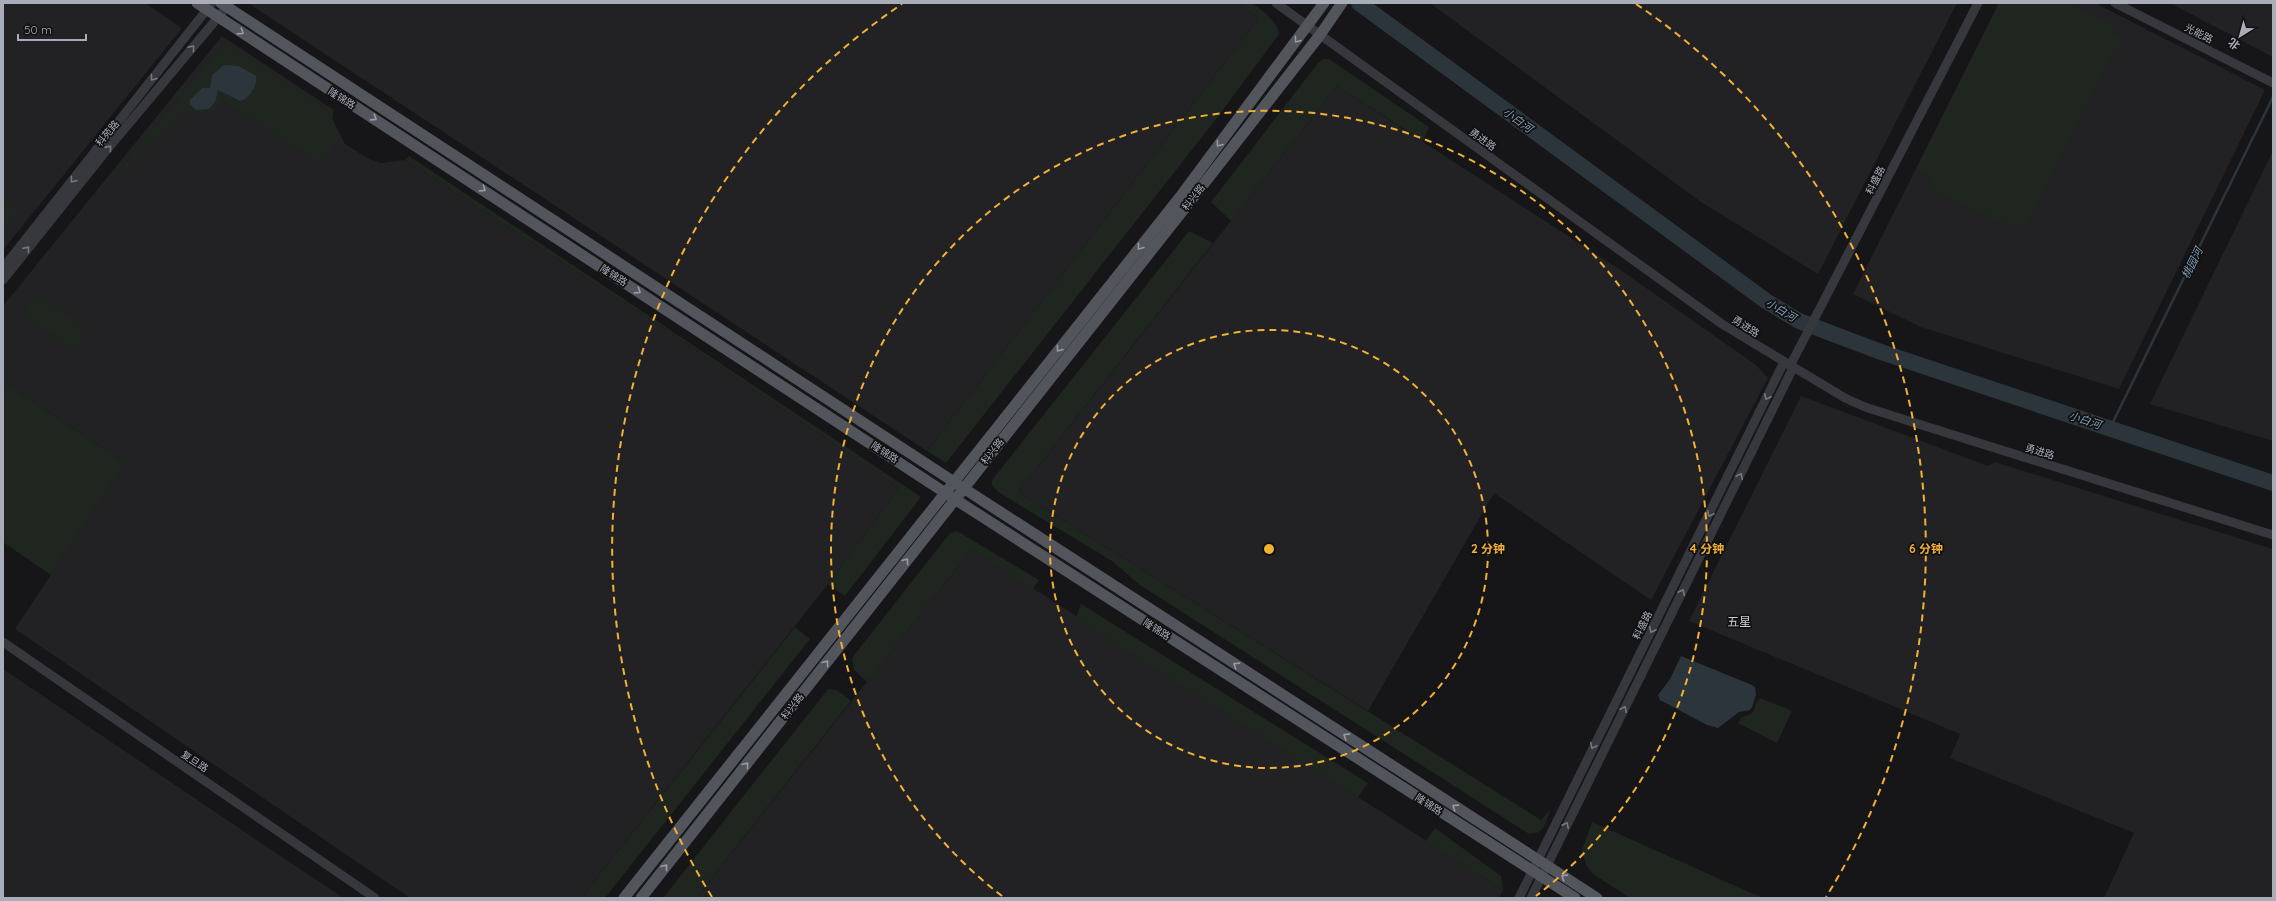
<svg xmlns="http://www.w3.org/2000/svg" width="2276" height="901" viewBox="0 0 2276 901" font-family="Quicksand,'Noto Sans SC',sans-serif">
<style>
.built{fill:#222225}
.green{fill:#1e261f}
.water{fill:#2c353c}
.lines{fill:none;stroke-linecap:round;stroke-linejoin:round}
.stream{stroke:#2c353c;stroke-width:2.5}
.river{stroke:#2c353c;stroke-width:16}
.minor{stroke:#37383d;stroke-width:9}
.major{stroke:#53555c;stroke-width:11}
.oneway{stroke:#979ba6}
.oneway2{stroke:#757881}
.ring{fill:none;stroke:#f2b134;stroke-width:2;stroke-dasharray:7 5}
.labels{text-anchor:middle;stroke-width:3.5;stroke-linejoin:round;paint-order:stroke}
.street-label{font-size:10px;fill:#a8adb8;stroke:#111113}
.water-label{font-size:11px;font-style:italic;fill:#7f9bb3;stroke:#111113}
.quarter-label{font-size:12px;fill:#c9ccd4;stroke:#111113}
.centre{fill:#f2b134;stroke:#111113;stroke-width:2}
.ring-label{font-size:12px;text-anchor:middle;font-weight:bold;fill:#f2b134;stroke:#111113;stroke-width:3.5;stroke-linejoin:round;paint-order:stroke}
</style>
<rect width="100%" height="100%" fill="#161618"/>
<g class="built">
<polygon points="3,3 145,3 182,28 3,250"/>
<polygon points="253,3 1239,3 1259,18 927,451 251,5"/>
<polygon points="1430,3 1957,3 1818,274 1701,202"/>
<polygon points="1999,3 2095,3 2265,90 2119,389 1921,327 1853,294"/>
<polygon points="2170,3 2273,3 2273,57"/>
<polygon points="222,36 334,110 332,118 345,144 369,159 381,163 405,160 671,333 899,488 828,584 581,898 410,898 15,629 125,463 3,382 3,306"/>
<polygon points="1337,86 1622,271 1756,365 1768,378 1651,600 1494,493 1368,711 1018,492"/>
<polygon points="2273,151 2273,441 2150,404"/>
<polygon points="1801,396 1988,466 1995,462 2273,549 2273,898 2104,898 2134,833 1950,758 1960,734 1689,621"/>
<polygon points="972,549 1503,890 1499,898 696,898"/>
<polygon points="3,669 282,857 344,898 3,898"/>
</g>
<g class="green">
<path d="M1239,3C1242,3 1246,2 1249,3C1259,5 1279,24 1279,34L1217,118L946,463L927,451L1259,18Z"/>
<polygon points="1999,3 2070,3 2115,26 2111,33 2122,38 2027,225 2015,227 2008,225 1927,187 1932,178 1916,169"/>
<polygon points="225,42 333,113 332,118 340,136 322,164 223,100 216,111 182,114 179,116 108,187 107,186"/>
<polygon points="1323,59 1329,59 1429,127 1423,141 1337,86 1231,221 1211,202 1318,63"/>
<polygon points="409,156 921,497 845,596 828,584 899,488 671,333 405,160"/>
<polygon points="3,199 18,211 3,230"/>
<path d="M1189,231L1213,243L1018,492L1541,820L1550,810C1546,823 1544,834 1529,834L1140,585L1112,561L998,492L992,485V480Z"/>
<polygon points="37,295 89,330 76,350 24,315"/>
<polygon points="3,382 125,463 51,575 3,542"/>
<polygon points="957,531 1039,580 1033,589 972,549 867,682 854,670 852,658 946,538 951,533"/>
<polygon points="1081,604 1368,783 1358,797 1076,618"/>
<polygon points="795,627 810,639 605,898 581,898"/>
<polygon points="828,689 837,690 851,701 696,898 663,898"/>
<path d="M1760,698L1792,711L1777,743L1738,723L1742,717C1761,713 1750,707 1760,698Z"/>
<polygon points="1592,822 1749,892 1763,898 1630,898 1593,874 1586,865 1582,850"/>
<polygon points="1435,828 1501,876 1503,890 1426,841"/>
</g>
<g class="water">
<path d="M224,65L239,66L256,76C258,85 249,100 240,101L218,90L215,102L209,109L196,110L190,104V100L202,88H210L212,75Z"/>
<polygon points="1681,656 1752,685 1755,687 1756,695 1752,707 1750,710 1739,712 1718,728 1707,725 1660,700 1658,695 1670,679"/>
</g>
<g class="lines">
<polyline class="stream" points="2110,428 2273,97"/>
<polyline class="river" points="1359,3 1766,301 1799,321 1881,352 2273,483"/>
<g class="minor">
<polyline points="1276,3 1722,324 1845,398 1865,407 1912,422 2273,535"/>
<polyline points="2115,3 2273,83"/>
<polyline points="3,268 212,3"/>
<polyline points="3,280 110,146 230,3"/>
<polyline points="1790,366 1978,3"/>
<polyline points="3,642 375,898"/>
<polyline points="1519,898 1784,362"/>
<polyline points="1531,898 1793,368"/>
</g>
<g class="major">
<polyline points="197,3 967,507 1575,898"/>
<polyline points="221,3 974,495 1597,898"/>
<polyline points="624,898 1180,197 1324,3"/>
<polyline points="641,898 1188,204 1320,35 1342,3"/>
</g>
</g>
<defs><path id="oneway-chevron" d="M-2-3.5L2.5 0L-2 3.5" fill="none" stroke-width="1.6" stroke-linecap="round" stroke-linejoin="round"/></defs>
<g class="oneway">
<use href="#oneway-chevron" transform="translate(241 32) rotate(33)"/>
<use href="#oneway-chevron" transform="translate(1297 40) rotate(127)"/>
<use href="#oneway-chevron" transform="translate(374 118) rotate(33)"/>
<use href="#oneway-chevron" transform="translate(1219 144) rotate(127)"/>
<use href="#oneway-chevron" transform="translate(483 189) rotate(33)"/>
<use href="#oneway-chevron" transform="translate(1140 247) rotate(128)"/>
<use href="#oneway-chevron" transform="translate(638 291) rotate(33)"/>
<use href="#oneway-chevron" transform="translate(1059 349) rotate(128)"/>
<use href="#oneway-chevron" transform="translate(906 561) rotate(-52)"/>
<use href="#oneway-chevron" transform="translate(826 663) rotate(-52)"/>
<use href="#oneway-chevron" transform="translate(1236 665) rotate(-147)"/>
<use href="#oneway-chevron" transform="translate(1346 736) rotate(-147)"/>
<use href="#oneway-chevron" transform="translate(746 765) rotate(-52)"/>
<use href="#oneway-chevron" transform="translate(1455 807) rotate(-147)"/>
<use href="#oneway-chevron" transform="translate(665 867) rotate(-52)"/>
<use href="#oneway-chevron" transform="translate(1564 877) rotate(-147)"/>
</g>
<g class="oneway2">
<use href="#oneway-chevron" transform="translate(192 48) rotate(-50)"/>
<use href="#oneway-chevron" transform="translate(153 78) rotate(128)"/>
<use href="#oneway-chevron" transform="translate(109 148) rotate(-51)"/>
<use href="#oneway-chevron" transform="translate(73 180) rotate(128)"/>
<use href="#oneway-chevron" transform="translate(27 249) rotate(-51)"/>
<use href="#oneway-chevron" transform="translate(1767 397) rotate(116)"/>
<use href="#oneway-chevron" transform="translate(1740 476) rotate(-64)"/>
<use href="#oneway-chevron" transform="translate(1710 514) rotate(116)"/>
<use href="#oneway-chevron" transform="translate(1682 592) rotate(-64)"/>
<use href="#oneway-chevron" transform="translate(1652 630) rotate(117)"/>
<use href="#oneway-chevron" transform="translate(1624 709) rotate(-64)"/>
<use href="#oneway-chevron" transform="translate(1593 746) rotate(117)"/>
<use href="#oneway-chevron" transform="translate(1566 825) rotate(-64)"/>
</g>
<g class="ring">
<circle cx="1269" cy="549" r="219"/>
<path d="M1002 896A438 438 0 1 1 1536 896"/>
<path d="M712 897A657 657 0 0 1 902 4M1636 4A657 657 0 0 1 1826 897"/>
</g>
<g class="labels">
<g class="street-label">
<text transform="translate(2199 33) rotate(27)" y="4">光能路</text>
<text transform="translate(342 98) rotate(33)" y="4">隆锦路</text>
<text transform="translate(107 133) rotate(-50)" y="4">科苑路</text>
<text transform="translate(1483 139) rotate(36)" y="4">勇进路</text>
<text transform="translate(1875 180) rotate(-63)" y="4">科盛路</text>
<text transform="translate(1193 197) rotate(-52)" y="4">科兴路</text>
<text transform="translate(614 275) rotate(33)" y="4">隆锦路</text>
<text transform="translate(1746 326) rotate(33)" y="4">勇进路</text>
<text transform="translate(992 451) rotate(-52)" y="4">科兴路</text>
<text transform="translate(2040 451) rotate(17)" y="4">勇进路</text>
<text transform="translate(885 452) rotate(33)" y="4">隆锦路</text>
<text transform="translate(1642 625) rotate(-63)" y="4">科盛路</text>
<text transform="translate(1157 629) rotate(33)" y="4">隆锦路</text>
<text transform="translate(792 706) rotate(-52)" y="4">科兴路</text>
<text transform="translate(195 761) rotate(34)" y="4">复旦路</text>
<text transform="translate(1429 804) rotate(33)" y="4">隆锦路</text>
</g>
<g class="water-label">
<text transform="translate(1518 120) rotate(36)" y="4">小白河</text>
<text transform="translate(2192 263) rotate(-64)" y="4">桃园河</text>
<text transform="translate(1781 310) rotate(31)" y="4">小白河</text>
<text transform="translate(2085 420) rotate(18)" y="4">小白河</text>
</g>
<g class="quarter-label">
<text x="1739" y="626">五星</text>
</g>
</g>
<circle cx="1269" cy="549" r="6" class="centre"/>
<g class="ring-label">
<text x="1488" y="553">2 分钟</text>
<text x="1707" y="553">4 分钟</text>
<text x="1926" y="553">6 分钟</text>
</g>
<rect width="2276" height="901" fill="none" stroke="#a8adb8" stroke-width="8"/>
<g transform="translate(2240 36) rotate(217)" stroke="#111113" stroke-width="3" paint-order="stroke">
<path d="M0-3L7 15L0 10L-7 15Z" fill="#a8adb8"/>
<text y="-6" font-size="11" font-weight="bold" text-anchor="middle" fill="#a8adb8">北</text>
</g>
<path d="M18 34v6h68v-6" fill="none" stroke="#a8adb8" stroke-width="2"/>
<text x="24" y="34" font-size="12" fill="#a8adb8" stroke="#111113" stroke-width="3" paint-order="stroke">50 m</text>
</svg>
